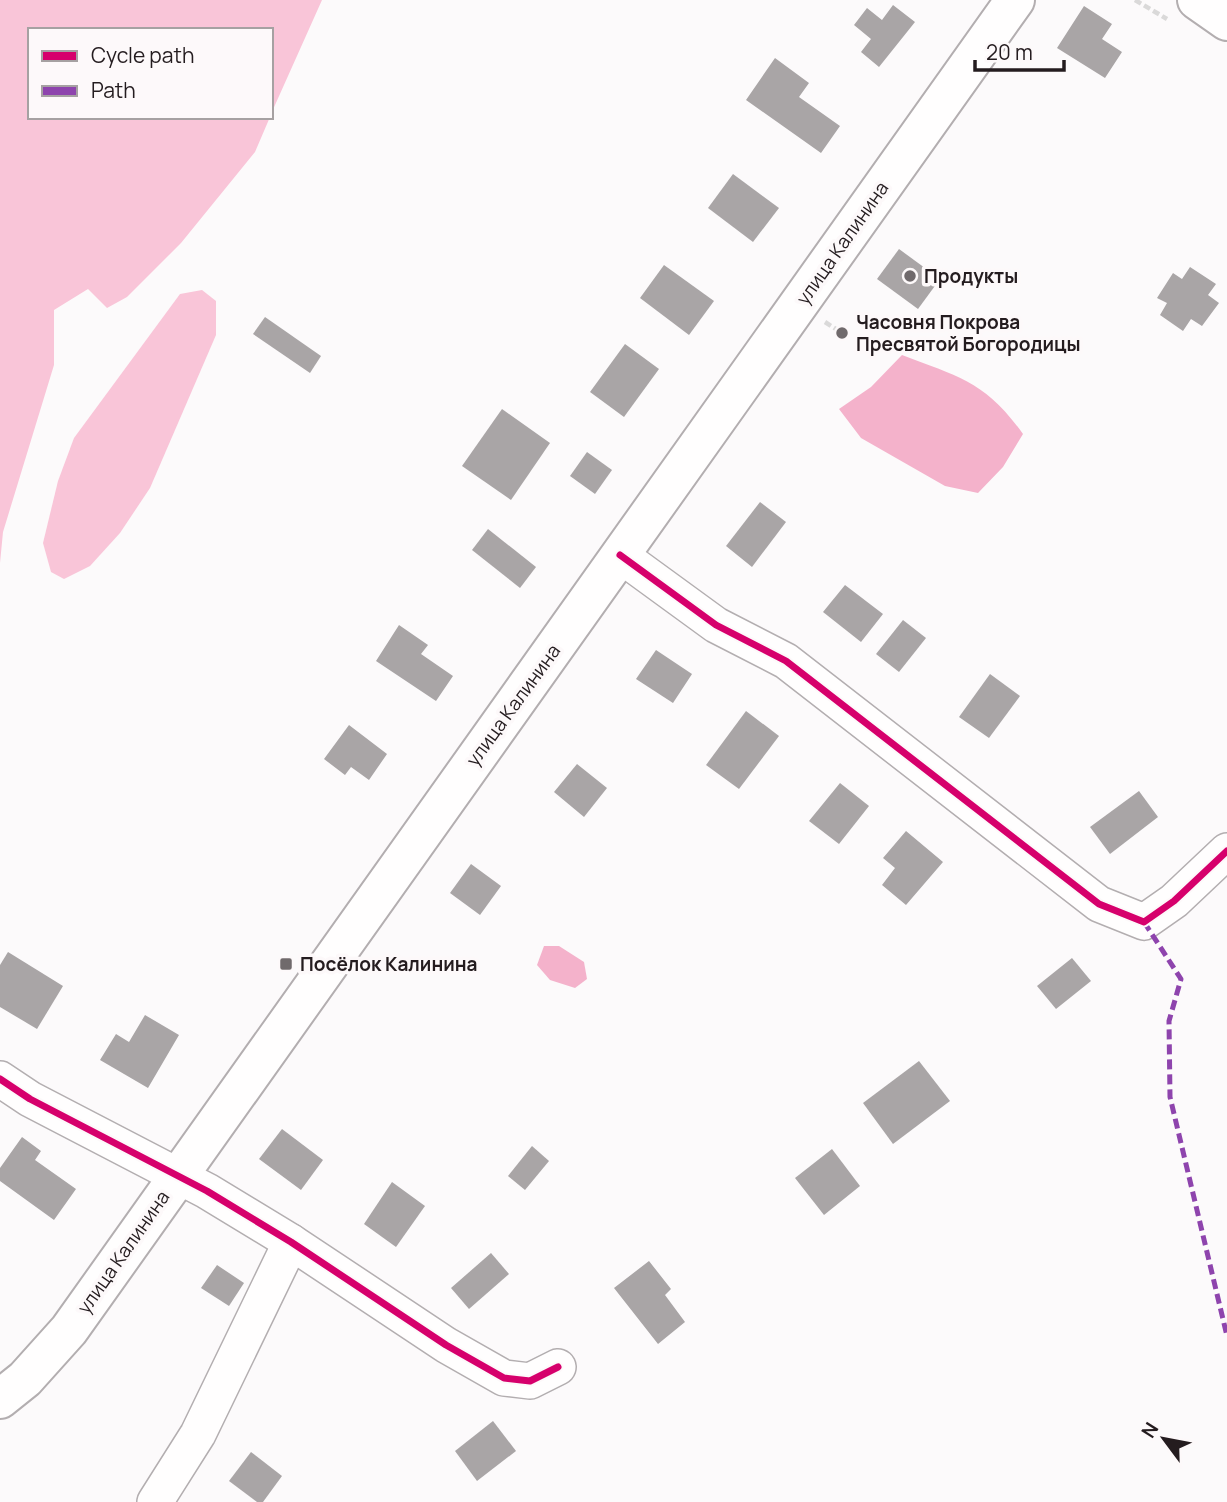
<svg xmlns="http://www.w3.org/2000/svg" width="1227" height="1502" viewBox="0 0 1227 1502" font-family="Manrope,sans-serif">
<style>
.forest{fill:#f9c5d8}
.water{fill:#f4b2cb}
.building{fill:#a9a5a6}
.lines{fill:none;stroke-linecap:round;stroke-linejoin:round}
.minor-casing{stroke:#b3aeb0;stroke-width:38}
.major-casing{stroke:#b3aeb0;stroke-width:42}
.path{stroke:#dad9d9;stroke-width:4.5;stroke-dasharray:7 3.5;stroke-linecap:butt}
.minor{stroke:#fffefe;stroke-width:35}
.major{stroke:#fffefe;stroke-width:38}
.quiet{stroke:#8e44ad;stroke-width:5;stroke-dasharray:10 5;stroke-linecap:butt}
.cycleway-casing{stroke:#fdf9fa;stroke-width:11}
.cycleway{stroke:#d6006c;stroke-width:7}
.poi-dot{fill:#706a6c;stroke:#fdf9fa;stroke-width:2.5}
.labels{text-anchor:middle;stroke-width:7;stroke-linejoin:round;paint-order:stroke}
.street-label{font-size:19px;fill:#241c1f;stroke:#fdf9fa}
.poi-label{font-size:19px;font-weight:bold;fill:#241c1f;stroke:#fdf9fa;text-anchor:start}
</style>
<rect width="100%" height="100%" fill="#fcfafb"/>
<g class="forest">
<polygon points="0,0 322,0 271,114 271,30 30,30 30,117 270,117 255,152 181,243 127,297 107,308 88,289 54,310 54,365 3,532 0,563"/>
<polygon points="202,290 216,301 216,335 150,488 120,533 90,566 64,579 51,572 43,543 58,481 74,438 180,294"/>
</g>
<g class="water">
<path d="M902,355C959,377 985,381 1023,434L1003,467L978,493L945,486L861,438L839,409L871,387Z"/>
<polygon points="544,946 559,946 584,962 587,979 575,988 550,980 537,965"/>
</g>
<g class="building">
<polygon points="893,5 915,22 879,67 861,52 871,39 854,25 867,8 882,20"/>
<polygon points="1084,6 1112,24 1102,39 1122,52 1105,78 1057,48"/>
<polygon points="775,58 809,83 799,97 840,126 821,153 746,100"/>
<polygon points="733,174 779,208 753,242 708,208"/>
<polygon points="899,249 940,279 918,309 877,279"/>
<polygon points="664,265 714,301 689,335 640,298"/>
<polygon points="1190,267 1216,284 1208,295 1219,303 1202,326 1191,319 1183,331 1160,315 1167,303 1157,298 1173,273 1182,279"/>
<polygon points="265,317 321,356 310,373 253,334"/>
<polygon points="625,344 659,369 624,417 590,392"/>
<polygon points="502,409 550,443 511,500 462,466"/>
<polygon points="587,452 612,470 595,494 570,476"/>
<polygon points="760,502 786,522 752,567 726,546"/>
<polygon points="488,529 536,567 520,588 472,550"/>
<polygon points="845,585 883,614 861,642 823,612"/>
<polygon points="903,620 926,638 899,672 876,654"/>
<polygon points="399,625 428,645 421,654 453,676 436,701 376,661"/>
<polygon points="656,650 692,674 673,703 636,679"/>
<polygon points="990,674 1020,696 989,738 959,717"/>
<polygon points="746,711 779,736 739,789 706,765"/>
<polygon points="349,725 387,754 369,780 351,767 345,775 324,759"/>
<polygon points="577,764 607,788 584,817 554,792"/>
<polygon points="840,783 869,806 839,844 809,821"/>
<polygon points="1139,791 1158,817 1110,854 1090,827"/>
<polygon points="906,831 943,862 906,905 882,885 895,868 883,858"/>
<polygon points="471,864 501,886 480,915 450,893"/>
<polygon points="8,952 63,986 37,1029 0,1007 0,965"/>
<polygon points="1072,958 1091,981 1056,1009 1037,986"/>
<polygon points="145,1015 179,1035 148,1088 100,1060 116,1034 129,1042"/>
<polygon points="919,1061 950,1101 893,1144 863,1103"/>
<polygon points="282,1129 323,1160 301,1190 259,1159"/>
<polygon points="22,1137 41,1151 35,1160 76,1189 54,1220 0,1181 0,1168"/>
<polygon points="532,1146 549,1161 525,1190 508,1176"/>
<polygon points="832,1149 860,1186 824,1215 795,1178"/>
<polygon points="392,1182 425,1206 396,1247 364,1224"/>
<polygon points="491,1253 509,1274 469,1309 451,1288"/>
<polygon points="649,1261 671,1289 665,1295 685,1322 658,1344 614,1288"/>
<polygon points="217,1265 244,1283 229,1306 201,1288"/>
<polygon points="493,1421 516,1451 477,1481 455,1451"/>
<polygon points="251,1452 282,1476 263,1502 257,1502 229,1481"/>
</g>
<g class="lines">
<g class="minor-casing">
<g id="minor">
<polyline points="620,555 716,625 786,661 1099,904 1144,922 1174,901 1227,851"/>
<polyline points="0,1079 30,1099 207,1191 291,1242 446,1345 504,1378 530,1381 558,1367"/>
<polyline points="155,1502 198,1434 291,1242"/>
</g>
</g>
<g class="major-casing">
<g id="major">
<polyline points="1197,0 1227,21"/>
<polyline points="0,1399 25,1379 69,1330 1015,0"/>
</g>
</g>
<g class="path">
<polyline points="1135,0 1167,19"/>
<polyline points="825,322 842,333"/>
</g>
<use href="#minor" class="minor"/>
<use href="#major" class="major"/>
<polyline class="quiet" points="1144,922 1181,979 1169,1021 1170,1097 1227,1336"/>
<g class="cycleway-casing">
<g id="cycleway">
<polyline points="620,555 716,625 786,661 1099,904 1144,922 1174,901 1227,851"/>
<polyline points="0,1079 30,1099 207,1191 291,1242 446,1345 504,1378 530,1381 558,1367"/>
</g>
</g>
<use href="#cycleway" class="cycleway"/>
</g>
<g class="poi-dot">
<circle cx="910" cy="276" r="7"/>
<circle cx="842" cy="333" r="7"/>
<rect x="279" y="957" width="14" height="14" rx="3.5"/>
</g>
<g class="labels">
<g class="street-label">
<text transform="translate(842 243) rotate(-55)" y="7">улица Калинина</text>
<text transform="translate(513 705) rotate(-54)" y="7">улица Калинина</text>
<text transform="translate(123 1252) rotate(-55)" y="7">улица Калинина</text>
</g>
<g class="poi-label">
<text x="924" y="283">Продукты</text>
<text x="856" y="329">Часовня Покрова<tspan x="856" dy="22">Пресвятой Богородицы</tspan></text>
<text x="300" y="971">Посёлок Калинина</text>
</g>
</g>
<rect x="28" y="28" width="245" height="91" fill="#fdf9fa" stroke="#a6a1a2" stroke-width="2"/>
<rect x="42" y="51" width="35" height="10" fill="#d6006c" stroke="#a6a1a2" stroke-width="2"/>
<text x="91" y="63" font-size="21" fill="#241c1f">Cycle path</text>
<rect x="42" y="86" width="35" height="10" fill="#8e44ad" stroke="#a6a1a2" stroke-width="2"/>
<text x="91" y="98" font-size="21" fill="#241c1f">Path</text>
<g transform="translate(1164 1439) rotate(302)" stroke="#fdf9fa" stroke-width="5" paint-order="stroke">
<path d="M0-5L12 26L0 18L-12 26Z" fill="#241c1f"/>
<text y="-10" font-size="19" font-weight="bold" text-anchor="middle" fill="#241c1f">N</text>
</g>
<path d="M975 60v10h89v-10" fill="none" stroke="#241c1f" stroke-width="3.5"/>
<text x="986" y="60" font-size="21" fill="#241c1f" stroke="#fdf9fa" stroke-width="5" paint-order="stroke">20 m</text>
</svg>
